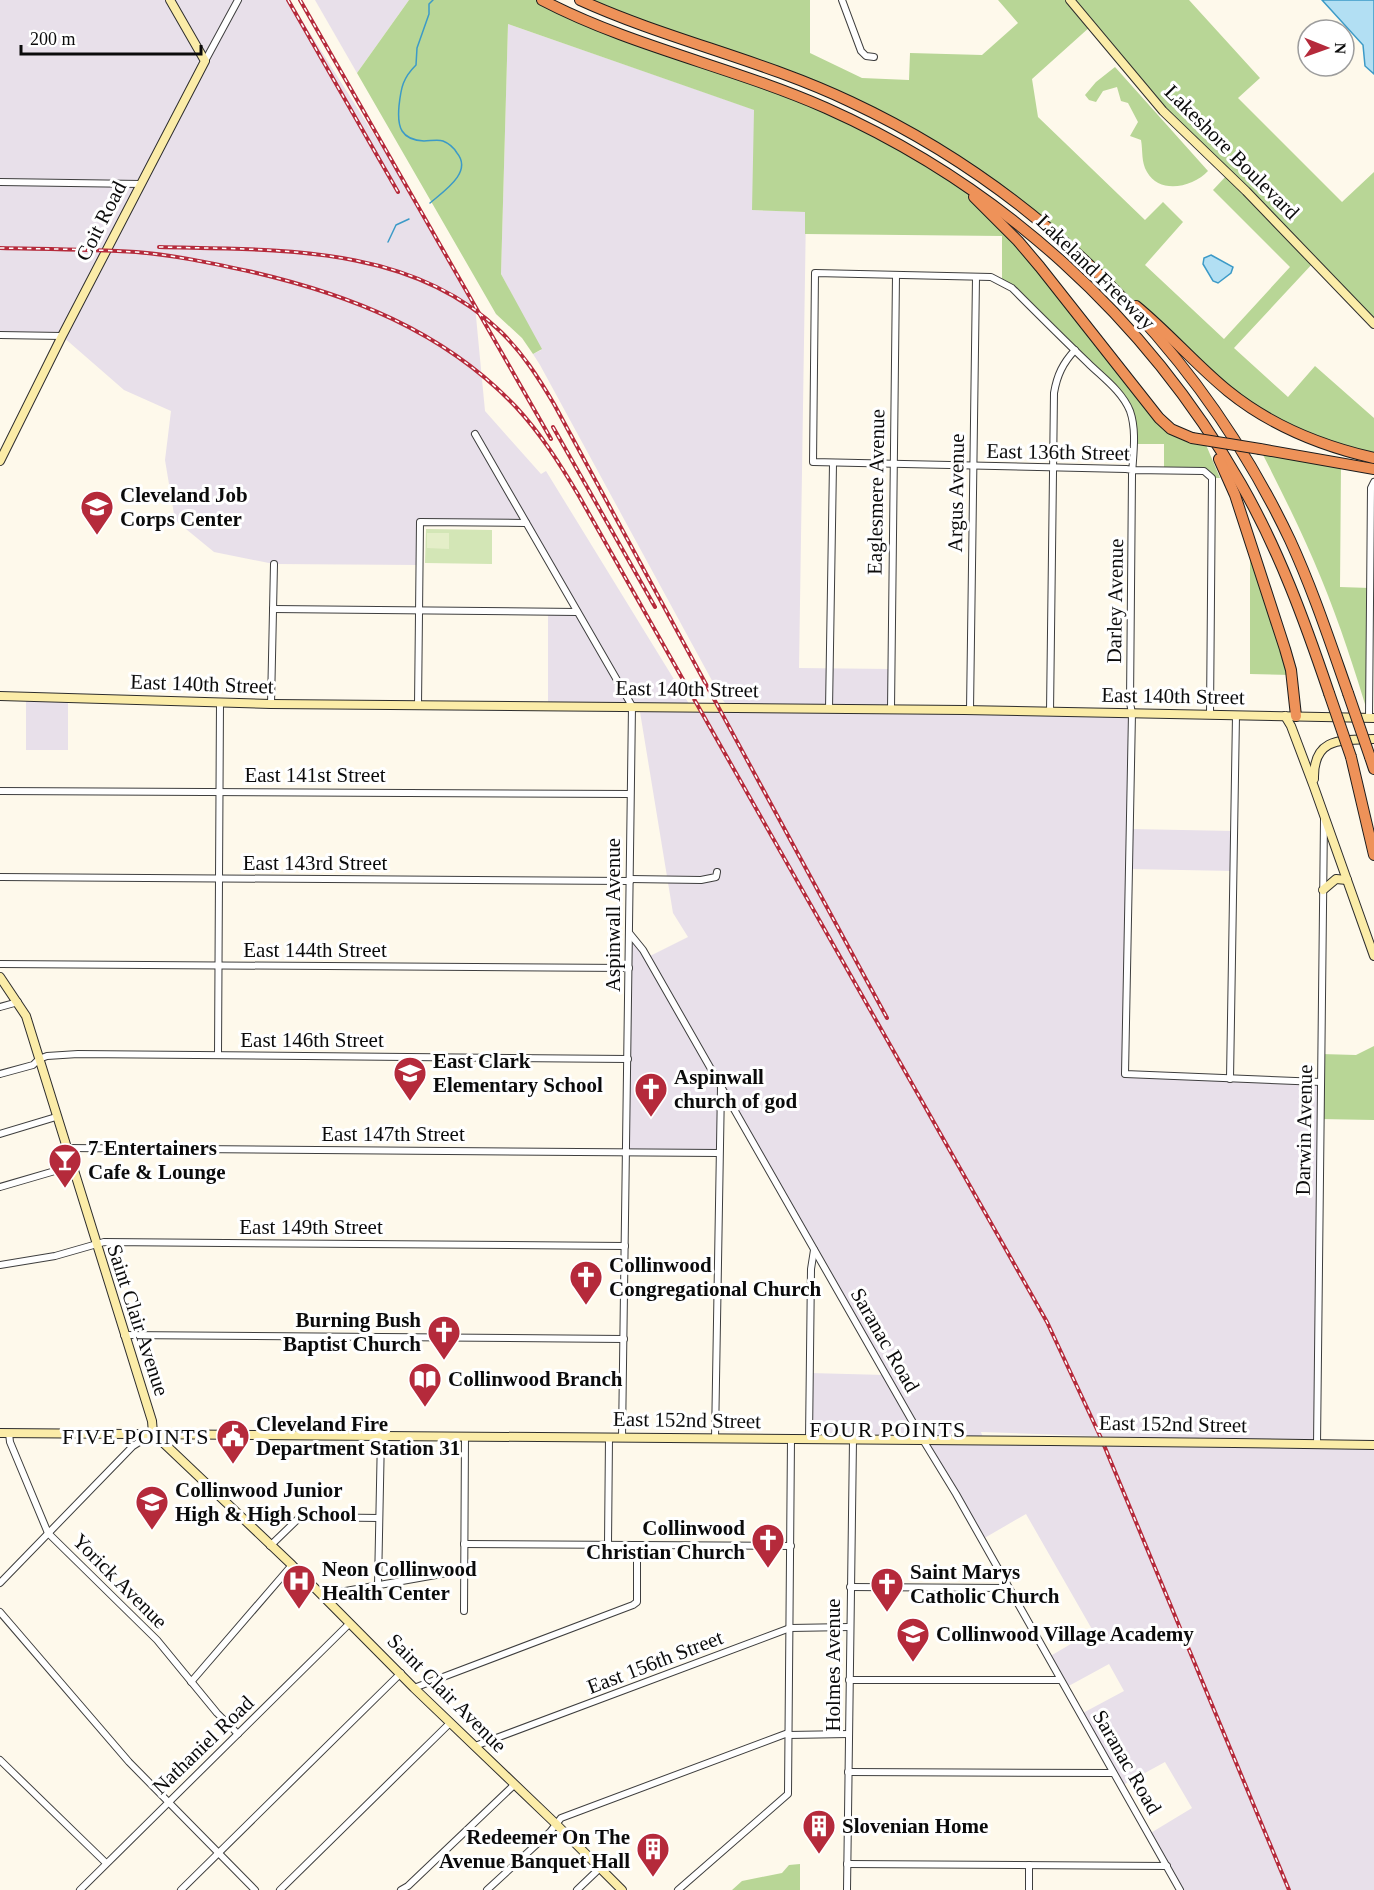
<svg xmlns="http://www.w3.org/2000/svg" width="1374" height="1890" viewBox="0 0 1374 1890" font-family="Georgia,serif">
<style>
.industrial{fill:#e8e0ea;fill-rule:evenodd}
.green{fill:#d3e6b6}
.forest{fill:#b8d696;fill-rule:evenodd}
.pitch{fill:#e4eec8}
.water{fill:#b2dff3;stroke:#3c9ac7;stroke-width:1.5}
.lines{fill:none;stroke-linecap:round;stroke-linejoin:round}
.stream{stroke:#3c9ac7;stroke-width:1.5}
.street-casing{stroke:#3e3e3e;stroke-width:8}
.secondary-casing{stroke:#2d2d2d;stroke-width:10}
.highway-casing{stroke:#1c1c1c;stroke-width:12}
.street{stroke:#fff;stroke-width:6}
.secondary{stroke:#fbeca8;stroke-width:8}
.highway{stroke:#ee9259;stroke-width:10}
.rail-casing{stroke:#b52a3b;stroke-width:4}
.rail{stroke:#fff;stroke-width:1.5;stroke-dasharray:4.5;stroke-linecap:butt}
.secondary-bridge-casing{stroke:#2d2d2d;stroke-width:10;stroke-linecap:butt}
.highway-bridge-casing{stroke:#1c1c1c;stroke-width:12;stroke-linecap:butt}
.secondary-bridge{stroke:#fbeca8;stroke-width:8}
.highway-bridge{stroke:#ee9259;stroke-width:10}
.labels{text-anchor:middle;stroke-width:6;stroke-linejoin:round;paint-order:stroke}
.street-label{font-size:21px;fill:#0b0b0b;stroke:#fff}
.poi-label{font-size:21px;font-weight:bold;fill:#0b0b0b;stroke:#fff;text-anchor:start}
.neighbourhood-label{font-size:22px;letter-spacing:1.5px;fill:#0b0b0b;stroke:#fff}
</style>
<rect width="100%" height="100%" fill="#fef9eb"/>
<g class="industrial">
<polygon points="0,0 289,0 399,174 475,306 485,411 541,474 546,471 691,707 548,706 548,611 577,612 525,523 420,522 419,565 274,564 214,552 175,520 165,460 171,411 124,390 62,336 0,335"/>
<polygon points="315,0 409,0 357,73"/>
<polygon points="508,24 755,110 753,210 806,212 799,668 891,669 891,709 728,707 722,699 540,365 533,354 541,350 501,274"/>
<polygon points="26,697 68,698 68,750 26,750"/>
<path d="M640,712L1132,713L1130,829L1234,831V871L1129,869L1125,1074L1321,1082L1317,1444L1374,1445V1890H1180L1149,1834L1192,1808L1165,1762L1121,1786L1081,1714L1124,1691L1109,1664L1065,1688L1047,1658L1093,1631L1026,1514L981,1540L923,1441L809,1439L810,1373L885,1375L722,1088L719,1153L626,1152L630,934L648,957L688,937L673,913ZM981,1432L1257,1442L984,1441Z"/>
</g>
<polygon class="green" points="426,529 492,530 492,564 425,563"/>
<g class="forest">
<polygon points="409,0 542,0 787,92 955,178 1018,241 1159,418 1204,440 1220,478 1212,478 1209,473 1164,470 1164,444 1133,444 1133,426 1125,401 1002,281 1002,236 805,234 805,212 752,210 754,110 508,24 501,274 542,349 533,354 522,338 496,314 357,73"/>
<path d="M580,0H810V53L862,78L909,80L910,53L982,55L1018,23L998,0H1189L1260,78L1238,98L1342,202L1374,172V324L1314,262L1234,348L1288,397L1315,366L1374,418V458L1328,445L1251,408L1000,189L851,102ZM1091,26L1163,111L1228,174L1213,190L1290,267L1224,339L1145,265L1183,222L1163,202L1145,220L1038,117L1032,79Z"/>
<path d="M1115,67L1208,171C1193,187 1160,195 1147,172C1141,162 1143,151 1141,140L1130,136L1138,122L1128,103L1121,101L1117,87L1103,91L1096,102L1089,100L1085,95L1096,82Z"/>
<path d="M1260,449L1341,464L1340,587L1370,588L1369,717C1355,671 1340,624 1321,578C1303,534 1282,492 1260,449Z"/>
<polygon points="1250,558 1291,675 1250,674"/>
<polygon points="1374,1046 1374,1120 1320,1119 1321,1054 1356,1055"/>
<polygon points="800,1864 800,1890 732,1890 742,1881 782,1873 789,1865"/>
</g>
<polygon class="pitch" points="427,533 449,533 449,549 427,548"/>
<g class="water">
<polygon points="1322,0 1374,0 1374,74 1365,66 1363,45"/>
<polygon points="1211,255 1233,267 1231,273 1218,283 1213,281 1203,264 1204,258"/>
</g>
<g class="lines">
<g class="stream">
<path d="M430,203C444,191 473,172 457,153C454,148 448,143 443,141C438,139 430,141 424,141C401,140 397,127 399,106C401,87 403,78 416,65L417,48L429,14V4L433,0"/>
<polyline points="388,242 396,225 409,219"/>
</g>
<g class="street-casing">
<g id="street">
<polyline points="842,0 861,51 866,56 874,57"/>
<polyline points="205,61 238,0"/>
<polyline points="0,182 141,184"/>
<polyline points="0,335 62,336"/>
<polyline points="475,434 632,706 622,1438"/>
<polyline points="273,609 577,612"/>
<polyline points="271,704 274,564"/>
<polyline points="418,705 420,522 526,523"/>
<polyline points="829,709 833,464"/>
<polyline points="891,709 896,275"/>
<polyline points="970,710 976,277"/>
<path d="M1050,712L1054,393C1057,375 1063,363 1075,350"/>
<path d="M1210,714L1212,478L1204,471L1133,470L1126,469L813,462L815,273L991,277L1012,288C1037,313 1062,338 1088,363C1102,377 1122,391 1130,411C1137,431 1133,455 1132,475L1130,703L1132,713L1125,1074L1321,1082"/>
<polyline points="1369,717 1371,488 1374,482"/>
<polyline points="0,791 630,794"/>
<polyline points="0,877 630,881"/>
<polyline points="630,879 701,880 716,877 717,872"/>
<polyline points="630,934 643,950 923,1440 956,1494 1180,1890"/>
<polyline points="0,964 629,968"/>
<polyline points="0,1007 18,1002"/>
<polyline points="218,1055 220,703"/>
<polyline points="0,1074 33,1065 39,1059 47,1056 78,1054 628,1059"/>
<polyline points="1230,1079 1236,715"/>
<polyline points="0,1134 56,1117"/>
<polyline points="66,1148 719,1153"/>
<polyline points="0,1187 72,1166"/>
<polyline points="0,1265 55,1256 104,1242 625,1246"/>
<polyline points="124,1335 624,1339"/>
<polyline points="9,1433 10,1442 48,1533 157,1640 217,1713 238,1734"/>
<polyline points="715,1439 721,1087"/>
<polyline points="809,1439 811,1269 814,1250"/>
<polyline points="1317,1445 1324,819"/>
<polyline points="464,1544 791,1546"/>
<polyline points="608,1544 609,1438"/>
<polyline points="270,1546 300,1517 379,1518"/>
<polyline points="0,1583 133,1446 152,1434"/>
<polyline points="378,1585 381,1435"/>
<polyline points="850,1587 1008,1588"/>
<polyline points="323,1595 464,1570"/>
<polyline points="464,1611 465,1436"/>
<polyline points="0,1612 129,1762 255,1890"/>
<polyline points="849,1680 1060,1680"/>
<polyline points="191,1682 292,1565"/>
<polyline points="414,1688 633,1605 637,1602 637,1545"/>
<polyline points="788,1735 849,1734"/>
<polyline points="475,1746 790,1628 849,1627"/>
<polyline points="0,1760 106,1863"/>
<polyline points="848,1772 1113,1773"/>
<polyline points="847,1864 1167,1866"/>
<polyline points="80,1890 350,1623"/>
<polyline points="181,1890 401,1673"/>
<polyline points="280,1890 450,1723"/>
<polyline points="401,1890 408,1886 514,1785"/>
<polyline points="487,1890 550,1832 561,1818 788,1733"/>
<polyline points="577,1890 600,1868"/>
<polyline points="678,1890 788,1794 791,1439"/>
<polyline points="847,1890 853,1440"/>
<polyline points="1029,1890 1029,1865"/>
</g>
</g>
<g class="secondary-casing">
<g id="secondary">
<polyline points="1070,0 1163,111 1246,191 1374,324"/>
<polyline points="0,461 62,336 205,61 170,0"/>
<polyline points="0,696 271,704 964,710 1374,718"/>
<polyline points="1285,716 1291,726 1314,787 1374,956"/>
<path d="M1314,779C1313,737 1341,740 1374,739"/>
<polyline points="1323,890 1336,879 1347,880"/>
<polyline points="0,977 26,1016 152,1421 153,1433 292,1565 414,1688 555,1823 622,1890"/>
<polyline points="0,1433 1050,1441"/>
<polyline points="1234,1443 1374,1445"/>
</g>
</g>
<g class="highway-casing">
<g id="highway">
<path d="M542,0C632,47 733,67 826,108C1001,186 1146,318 1241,484C1279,550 1305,622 1329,693"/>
<path d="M580,0C668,40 763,60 851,102C1041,191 1200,350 1290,540C1313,590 1330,642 1348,693"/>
<polyline points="974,197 1018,241 1040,267 1159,418 1171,429 1192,438"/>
<path d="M1136,306C1169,333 1196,365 1228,391C1270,425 1321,446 1374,458"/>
<polyline points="1260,449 1374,469"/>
<polyline points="1219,459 1235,495 1285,649 1291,670 1296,716"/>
<polyline points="1351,757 1374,855"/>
<polyline points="1370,757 1374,769"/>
</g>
</g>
<use href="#street" class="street"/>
<use href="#secondary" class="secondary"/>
<use href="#highway" class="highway"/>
<g class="rail-casing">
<g id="rail">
<polyline points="288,0 398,192"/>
<polyline points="300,0 551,439"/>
<path d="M159,247C275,250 410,244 500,331C522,352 538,377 554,404L887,1018"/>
<path d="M0,248C45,249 91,249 136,252C174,255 211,263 248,271C349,294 444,331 516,407C541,434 560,464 579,496L1047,1322L1101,1438L1289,1890"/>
<polyline points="553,427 655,607"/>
</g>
</g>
<use href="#rail" class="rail"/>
<g class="secondary-bridge-casing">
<polyline id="secondary-bridge" points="1050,1441 1234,1443"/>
</g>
<g class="highway-bridge-casing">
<g id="highway-bridge">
<polyline points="1192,438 1260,449"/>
<polyline points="1329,693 1351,757"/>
<polyline points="1348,693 1370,757"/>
</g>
</g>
<use href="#secondary-bridge" class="secondary-bridge"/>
<use href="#highway-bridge" class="highway-bridge"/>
</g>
<defs>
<g id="school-pin" transform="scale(1.725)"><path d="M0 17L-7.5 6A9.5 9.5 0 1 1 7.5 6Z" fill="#b52a3b" stroke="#fff"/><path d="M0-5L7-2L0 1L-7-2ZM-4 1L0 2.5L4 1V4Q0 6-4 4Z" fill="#fff"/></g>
<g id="church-pin" transform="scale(1.725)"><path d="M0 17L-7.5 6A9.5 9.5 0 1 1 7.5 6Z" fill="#b52a3b" stroke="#fff"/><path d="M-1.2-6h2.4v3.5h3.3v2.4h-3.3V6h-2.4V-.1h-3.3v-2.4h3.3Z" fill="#fff"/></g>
<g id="bar-pin" transform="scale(1.725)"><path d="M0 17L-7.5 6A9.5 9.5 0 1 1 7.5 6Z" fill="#b52a3b" stroke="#fff"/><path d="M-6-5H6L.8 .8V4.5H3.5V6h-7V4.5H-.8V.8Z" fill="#fff"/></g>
<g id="library-pin" transform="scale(1.725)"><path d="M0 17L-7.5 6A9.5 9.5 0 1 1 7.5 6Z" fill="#b52a3b" stroke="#fff"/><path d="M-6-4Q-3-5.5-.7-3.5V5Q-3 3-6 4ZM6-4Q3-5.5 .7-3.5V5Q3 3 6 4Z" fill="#fff"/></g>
<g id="civic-pin" transform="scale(1.725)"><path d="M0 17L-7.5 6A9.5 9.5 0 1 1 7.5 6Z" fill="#b52a3b" stroke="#fff"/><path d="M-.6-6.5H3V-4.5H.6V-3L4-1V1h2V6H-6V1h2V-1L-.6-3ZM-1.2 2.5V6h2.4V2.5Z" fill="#fff"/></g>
<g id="hospital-pin" transform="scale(1.725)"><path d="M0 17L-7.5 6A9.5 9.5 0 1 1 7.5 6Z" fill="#b52a3b" stroke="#fff"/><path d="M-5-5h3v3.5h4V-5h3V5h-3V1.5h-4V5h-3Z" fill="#fff"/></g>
<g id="building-pin" transform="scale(1.725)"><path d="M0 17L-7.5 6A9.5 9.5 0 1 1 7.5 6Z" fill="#b52a3b" stroke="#fff"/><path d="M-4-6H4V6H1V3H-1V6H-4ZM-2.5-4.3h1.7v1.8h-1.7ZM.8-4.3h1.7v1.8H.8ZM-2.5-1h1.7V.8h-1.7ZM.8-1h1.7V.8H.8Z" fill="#fff"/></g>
</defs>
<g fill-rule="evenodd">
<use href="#school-pin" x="97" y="507"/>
<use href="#school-pin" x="410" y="1073"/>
<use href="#church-pin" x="651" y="1089"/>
<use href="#bar-pin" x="65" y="1160"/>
<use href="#church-pin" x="586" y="1277"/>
<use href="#church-pin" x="444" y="1332"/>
<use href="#library-pin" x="425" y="1379"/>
<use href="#civic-pin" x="233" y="1436"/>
<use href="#school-pin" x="152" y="1502"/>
<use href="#church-pin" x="768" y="1540"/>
<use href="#hospital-pin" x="299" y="1581"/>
<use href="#church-pin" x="887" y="1584"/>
<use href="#school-pin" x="913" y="1634"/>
<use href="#building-pin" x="819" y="1826"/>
<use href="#building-pin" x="653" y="1849"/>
</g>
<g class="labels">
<g class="street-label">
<text transform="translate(1232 152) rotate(45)" y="7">Lakeshore Boulevard</text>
<text transform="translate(101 221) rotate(-63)" y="7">Coit Road</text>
<text transform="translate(1096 272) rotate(44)" y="7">Lakeland Freeway</text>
<text transform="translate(1058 452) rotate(1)" y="7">East 136th Street</text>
<text transform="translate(876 492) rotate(-89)" y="7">Eaglesmere Avenue</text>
<text transform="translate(956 493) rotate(-89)" y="7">Argus Avenue</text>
<text transform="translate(1115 601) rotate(-89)" y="7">Darley Avenue</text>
<text transform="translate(202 684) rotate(2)" y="7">East 140th Street</text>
<text transform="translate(687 689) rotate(1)" y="7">East 140th Street</text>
<text transform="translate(1173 696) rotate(1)" y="7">East 140th Street</text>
<text x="315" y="782">East 141st Street</text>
<text x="315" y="870">East 143rd Street</text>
<text transform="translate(613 915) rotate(-90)" y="7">Aspinwall Avenue</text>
<text x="315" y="957">East 144th Street</text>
<text x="312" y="1047">East 146th Street</text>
<text transform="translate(1304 1130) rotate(-89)" y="7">Darwin Avenue</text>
<text x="393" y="1141">East 147th Street</text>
<text x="311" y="1234">East 149th Street</text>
<text transform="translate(138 1320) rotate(72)" y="7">Saint Clair Avenue</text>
<text transform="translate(885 1340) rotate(60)" y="7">Saranac Road</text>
<text transform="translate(687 1420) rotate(1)" y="7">East 152nd Street</text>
<text transform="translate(1173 1424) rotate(1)" y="7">East 152nd Street</text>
<text transform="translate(120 1581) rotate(45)" y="7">Yorick Avenue</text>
<text transform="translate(655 1662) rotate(-21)" y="7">East 156th Street</text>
<text transform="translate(833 1665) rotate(-90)" y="7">Holmes Avenue</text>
<text transform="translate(447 1693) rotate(45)" y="7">Saint Clair Avenue</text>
<text transform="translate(203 1745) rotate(-44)" y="7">Nathaniel Road</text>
<text transform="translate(1127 1762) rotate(60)" y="7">Saranac Road</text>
</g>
<g class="poi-label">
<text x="120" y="502">Cleveland Job<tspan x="120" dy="24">Corps Center</tspan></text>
<text x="433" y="1068">East Clark<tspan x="433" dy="24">Elementary School</tspan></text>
<text x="674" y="1084">Aspinwall<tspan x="674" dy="24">church of god</tspan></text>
<text x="88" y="1155">7 Entertainers<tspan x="88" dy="24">Cafe &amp; Lounge</tspan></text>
<text x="609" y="1272">Collinwood<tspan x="609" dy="24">Congregational Church</tspan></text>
<text x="421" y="1327" text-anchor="end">Burning Bush<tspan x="421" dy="24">Baptist Church</tspan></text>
<text x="448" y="1386">Collinwood Branch</text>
<text x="256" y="1431">Cleveland Fire<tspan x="256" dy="24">Department Station 31</tspan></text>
<text x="175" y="1497">Collinwood Junior<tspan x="175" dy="24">High &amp; High School</tspan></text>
<text x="745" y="1535" text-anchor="end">Collinwood<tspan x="745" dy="24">Christian Church</tspan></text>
<text x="322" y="1576">Neon Collinwood<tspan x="322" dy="24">Health Center</tspan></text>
<text x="910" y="1579">Saint Marys<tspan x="910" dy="24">Catholic Church</tspan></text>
<text x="936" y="1641">Collinwood Village Academy</text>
<text x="842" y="1833">Slovenian Home</text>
<text x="630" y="1844" text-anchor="end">Redeemer On The<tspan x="630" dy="24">Avenue Banquet Hall</tspan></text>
</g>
<g class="neighbourhood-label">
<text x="888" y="1437">FOUR POINTS</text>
<text x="136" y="1444">FIVE POINTS</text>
</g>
</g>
<g transform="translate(1326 48) rotate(91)"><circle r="28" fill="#ffffff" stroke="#9d9d9d" stroke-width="1.5"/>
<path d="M0-4.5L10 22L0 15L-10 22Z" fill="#b52a3b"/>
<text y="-9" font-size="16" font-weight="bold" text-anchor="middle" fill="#0b0b0b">N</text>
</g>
<path d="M21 45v9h180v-9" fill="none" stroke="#0b0b0b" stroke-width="3"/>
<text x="30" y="45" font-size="18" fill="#0b0b0b" stroke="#ffffff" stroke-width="4.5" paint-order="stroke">200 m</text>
</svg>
